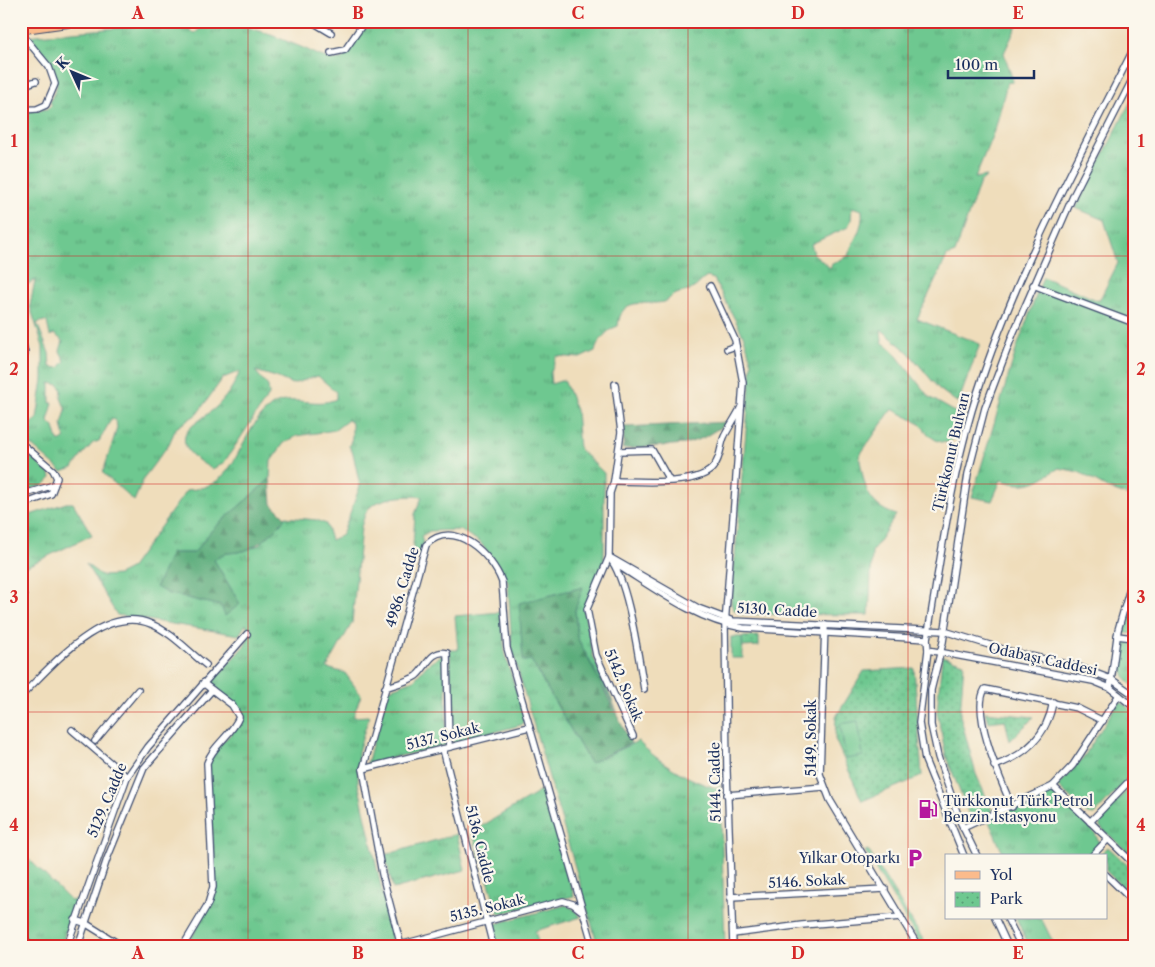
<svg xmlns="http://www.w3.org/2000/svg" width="1155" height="967" viewBox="0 0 1155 967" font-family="'Libre Caslon Text',serif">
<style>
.grass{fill:url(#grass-tufts);stroke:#447c77;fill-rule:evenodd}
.forest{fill:url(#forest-firs);stroke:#3a6e6c}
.park{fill:url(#park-dots);stroke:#447c77}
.garden{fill:#6ec890;stroke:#447c77}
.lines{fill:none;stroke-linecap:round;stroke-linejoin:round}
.minor-casing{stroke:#3b496c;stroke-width:8}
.major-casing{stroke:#3b496c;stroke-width:9}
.minor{stroke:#fff;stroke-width:5.5}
.major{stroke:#fbbb8c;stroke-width:7}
.grid{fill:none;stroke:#d62828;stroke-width:1;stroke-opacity:0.55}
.labels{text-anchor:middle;stroke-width:4.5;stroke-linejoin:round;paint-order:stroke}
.street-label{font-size:14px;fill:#1b2f5e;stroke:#fbf7ec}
.poi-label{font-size:14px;fill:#1b2f5e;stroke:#fbf7ec;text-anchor:start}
.neatline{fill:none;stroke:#d62828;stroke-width:2}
.grid-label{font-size:16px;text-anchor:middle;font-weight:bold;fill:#d62828}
</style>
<defs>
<pattern id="grass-tufts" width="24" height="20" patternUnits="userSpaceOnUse" patternTransform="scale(1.25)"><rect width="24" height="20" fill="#6ec890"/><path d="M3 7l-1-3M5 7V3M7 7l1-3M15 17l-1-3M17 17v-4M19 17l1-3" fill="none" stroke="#5aa379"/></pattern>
<pattern id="forest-firs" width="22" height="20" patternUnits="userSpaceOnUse" patternTransform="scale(1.25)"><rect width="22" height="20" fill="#5aac7a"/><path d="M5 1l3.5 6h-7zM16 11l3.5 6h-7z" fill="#4a8c67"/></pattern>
<pattern id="park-dots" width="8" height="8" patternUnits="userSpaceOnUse" patternTransform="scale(1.25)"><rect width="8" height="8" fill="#6ec890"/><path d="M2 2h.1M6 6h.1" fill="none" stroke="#5aa379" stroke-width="1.8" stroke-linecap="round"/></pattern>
</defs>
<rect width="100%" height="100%" fill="#fbf7ec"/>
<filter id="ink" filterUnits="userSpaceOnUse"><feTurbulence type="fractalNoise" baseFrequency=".02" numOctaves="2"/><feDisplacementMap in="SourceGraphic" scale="10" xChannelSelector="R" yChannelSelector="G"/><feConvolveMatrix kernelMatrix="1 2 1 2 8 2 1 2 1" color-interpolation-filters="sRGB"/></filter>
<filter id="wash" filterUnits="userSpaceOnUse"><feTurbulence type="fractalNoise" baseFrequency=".0096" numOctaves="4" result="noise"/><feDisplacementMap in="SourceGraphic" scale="20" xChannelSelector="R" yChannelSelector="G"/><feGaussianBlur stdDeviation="1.12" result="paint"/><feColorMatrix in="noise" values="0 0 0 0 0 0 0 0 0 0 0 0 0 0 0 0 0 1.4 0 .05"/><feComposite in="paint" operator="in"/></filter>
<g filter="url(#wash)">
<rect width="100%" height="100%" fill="#efddbb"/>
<g class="grass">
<path d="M167,21H191L189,31L195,33L209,22C242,22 271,35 301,47C315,53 325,60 341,60L370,21H1019L1004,53L1013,81L1007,83L996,126L975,178L987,176L980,182L955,253L947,256L917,319L980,344L958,403L939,389L909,353L881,329L882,342L893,351L929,397L962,416C957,434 952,453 930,436C926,433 924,427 920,424C911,418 901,414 892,409L859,456C865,484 864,504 896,515L872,552L869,615L741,614L733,609L731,602L752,363L744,337L714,279L707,277C701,280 698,286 692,289C687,292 680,292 674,295C670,297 668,301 664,302C644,306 621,295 618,326C608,329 598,340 595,351L580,358L557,356L550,374L551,384L564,380L576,410L579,449L604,473V564L584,610L593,656L618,714L577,637L575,610L582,587L524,661L531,660L590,763L638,741C655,760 691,782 716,788L720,785L725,946H598L512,650L508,581L480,542L460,530L430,531L421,536L424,547L412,563L415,514L422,497C407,495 380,497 369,508C365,512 363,521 361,527L352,623L327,668L345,673L361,695L353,717L369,716L358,752V783L392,936L388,946H187L213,899L216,888L208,768C210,763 211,754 215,749C226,737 242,729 241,711L211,683L245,645L250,633L246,624L239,635L117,615L86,564L102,576L118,575L130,569L187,490C240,488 234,438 269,408C287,392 315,409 336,399V392L318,376L292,384L276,377L255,371L268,386L269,395L223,464L212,469C196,460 172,444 192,426C199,420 207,415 214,409C226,398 234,386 240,371L223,378L197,414L176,428L169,444L145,476L134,501L103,473L117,428L116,421L112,418L99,441L93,443L83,454L73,468L62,472L21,436V425L25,427L37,419L43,379V347L30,306L35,280L25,286L21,305V112L47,109L52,105L50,102L57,86L53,69L25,36L154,25ZM852,207L862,210C864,229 853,239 848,256L832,264L830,268L814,254L811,244L848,227L851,220ZM44,321L47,322L50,336L54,334L63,341L60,351L65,361L59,368L50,367L49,353L37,323ZM50,383L59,385L62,389L61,398L66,410L62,424L65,438L61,441H58L54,427L48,421L53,403H50ZM348,420L352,423V438L349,446L353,453L360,486L342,535L331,540L326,524L317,520L285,517L282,523L259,545L244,551L221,554L214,560L240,604L221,606L167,593L171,553H194L212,530L270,479L271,461L284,443L297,436L335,430Z"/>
<path d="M1134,95V498L1109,489L1079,472L1059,468C1036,482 1029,489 1001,480L992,501L972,497L1017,347L1043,277L1099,301L1118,263L1104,220L1076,208Z"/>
<polygon points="21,448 50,474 51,478 44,485 21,492"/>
<polygon points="66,503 73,503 92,535 21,569 21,518"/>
<polygon points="501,612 505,655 525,719 521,725 453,743 450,650 458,650 455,616"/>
<polygon points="1128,613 1134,614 1134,634 1123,633"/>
<path d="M1120,639L1134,641V687C1119,675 1120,657 1120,639Z"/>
<polygon points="442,655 446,657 446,745 367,764 387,690 414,680 427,665"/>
<polygon points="1121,702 1134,712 1134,772 1094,815 1087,814 1057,786 1083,758 1117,704"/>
<polygon points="1134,782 1134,848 1129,853 1100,827 1100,820"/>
<polygon points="544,789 574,896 499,914 472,832"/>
<polygon points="1051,790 1095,833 1100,845 1088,856 1004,856 988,819"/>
<polygon points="457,834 465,870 393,889 385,855"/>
<polygon points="868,850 927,946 922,946 869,858 865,851"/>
<polygon points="21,851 71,901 76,899 61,946 33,946 21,933"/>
<polygon points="566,905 574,909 581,917 535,931 539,946 498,946 491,925"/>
<polygon points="1016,918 1041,918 1055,946 1029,946"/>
</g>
<g class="forest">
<polygon points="729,422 703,438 685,444 623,449 624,427"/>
<path d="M270,479L272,504L285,517C280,528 256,548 243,551C232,554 223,551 214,560L240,604L225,616L221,606L167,593L156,587L171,553H194L212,530Z"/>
<polygon points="583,587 575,610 577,637 631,743 590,763 531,660 523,661 519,603"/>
</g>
<g class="park">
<polygon points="759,636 759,646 742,647 742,637"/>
<polygon points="942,656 964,663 960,715 976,774 992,811 971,820 946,756 937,712"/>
<polygon points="914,668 922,776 862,801 835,739 836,717 864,671"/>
<polygon points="985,712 1034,717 1010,741 1005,720 988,722"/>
<polygon points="1108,847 1134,871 1134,898 1106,871 1106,856 1098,856"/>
</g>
<g class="garden">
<polygon points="731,637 742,637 743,658 731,658"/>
<polygon points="858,721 863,756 846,759 840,724"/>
</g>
</g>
<g filter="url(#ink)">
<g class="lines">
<g class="minor-casing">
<g id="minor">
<polyline points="311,21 331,33"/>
<polyline points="21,33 49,67 55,84 46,105 37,109 21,110"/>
<polyline points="331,53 345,50 365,21"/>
<polyline points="21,86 36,81"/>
<polyline points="1033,285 1134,323"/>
<polyline points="710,286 735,340 743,383 725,625 727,771 733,946"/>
<polyline points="21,336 25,353 21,366"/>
<polyline points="727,349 736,346"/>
<path d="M615,384L621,432L614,481L610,493L609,557C629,582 638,656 644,689"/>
<polyline points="21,443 53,470 57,478 51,494 21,505"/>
<polyline points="619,451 652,450 669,480"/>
<path d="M614,481C638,481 700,487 714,466C721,457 720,447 724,437C729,427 736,417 741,407"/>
<polyline points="21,495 54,485"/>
<path d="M617,565C657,590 696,620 743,628L927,639"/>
<polyline points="21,598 24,597"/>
<polyline points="1124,609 1134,610"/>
<polyline points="825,625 820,774 830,800 918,946"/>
<polyline points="1117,636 1134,638"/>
<polyline points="928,650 1093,681 1110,688 1134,707"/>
<path d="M385,688C395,684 407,682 416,676C426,668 431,649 447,653L449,747"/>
<polyline points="1110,688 1118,630 1134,574"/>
<path d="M21,696C51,667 103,603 151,624C171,632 189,652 206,665"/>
<polyline points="72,730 127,777"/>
<polyline points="633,736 596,655 587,609 609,557 698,608 733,621 944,631 1009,651 1079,667 1111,679 1134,695"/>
<polyline points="95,741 138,690"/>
<polyline points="443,749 493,946"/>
<path d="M994,766C1026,755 1047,736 1053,702"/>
<polyline points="363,769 529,727"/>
<polyline points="1053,786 1134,864"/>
<polyline points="727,795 824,787"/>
<path d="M1012,807C1002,783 970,713 985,689L1077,708L1103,721"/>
<polyline points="1090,822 1134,776"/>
<polyline points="963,828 1053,786 1073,765 1119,695"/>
<path d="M964,856L925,760L919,723L928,650L927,639C940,563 950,484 972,410C1010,283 1075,165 1134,48"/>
<polyline points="977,856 960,821 938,757 931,725 931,690 943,642 968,474 985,408 1013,334 1074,194 1134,76"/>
<polyline points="1092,856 1108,839"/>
<polyline points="1106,875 1134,902"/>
<polyline points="730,897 885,889"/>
<polyline points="995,918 1008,946"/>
<polyline points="1007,918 1021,946"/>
<polyline points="75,920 85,923 122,946"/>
<polyline points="733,934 802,925 901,917"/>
<polyline points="21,935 31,946"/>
<polyline points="67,946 127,777 148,747 247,634"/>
<polyline points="78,946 107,859 144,768 212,690"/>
<path d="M183,946L208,904L213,887L207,763C213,745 232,735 239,717L232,705L203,683"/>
<polyline points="396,946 563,901 573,904 582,911"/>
<path d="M401,946L382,874L363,769L426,545C454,517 492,555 502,582L507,648L593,946"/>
</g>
</g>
<g class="major-casing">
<g id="major">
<polyline points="21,22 24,21"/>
<polyline points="21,30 86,21"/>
</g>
</g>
<use href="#minor" class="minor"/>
<use href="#major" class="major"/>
</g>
</g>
<path class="grid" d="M248,21V946M468,21V946M688,21V946M908,21V946M21,256H1134M21,484H1134M21,712H1134"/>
<defs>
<g id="fuel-bare" transform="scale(1.5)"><path d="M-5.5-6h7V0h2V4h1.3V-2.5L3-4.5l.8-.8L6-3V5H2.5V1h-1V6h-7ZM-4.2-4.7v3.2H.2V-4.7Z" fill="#b5179e" stroke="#fbf7ec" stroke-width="2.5" paint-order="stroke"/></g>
<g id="parking-bare" transform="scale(1.5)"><path d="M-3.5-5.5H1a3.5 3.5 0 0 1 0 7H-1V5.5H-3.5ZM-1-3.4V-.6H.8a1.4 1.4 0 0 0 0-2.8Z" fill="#b5179e" stroke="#fbf7ec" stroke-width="2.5" paint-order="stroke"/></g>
</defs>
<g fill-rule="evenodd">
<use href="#fuel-bare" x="928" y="809"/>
<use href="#parking-bare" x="915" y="858"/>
</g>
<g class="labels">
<g class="street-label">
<text transform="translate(951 452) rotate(-77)" y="5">Türkkonut Bulvarı</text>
<text transform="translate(402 587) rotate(-73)" y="5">4986. Cadde</text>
<text transform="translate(777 610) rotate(3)" y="5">5130. Cadde</text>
<text transform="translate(1043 659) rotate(12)" y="5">Odabaşı Caddesi</text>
<text transform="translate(624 685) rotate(67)" y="5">5142. Sokak</text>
<text transform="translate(443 736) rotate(-14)" y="5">5137. Sokak</text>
<text transform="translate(811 738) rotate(-90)" y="5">5149. Sokak</text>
<text transform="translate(715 782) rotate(-91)" y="5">5144. Cadde</text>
<text transform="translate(107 800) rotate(-67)" y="5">5129. Cadde</text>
<text transform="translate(480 844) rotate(76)" y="5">5136. Cadde</text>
<text transform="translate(807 881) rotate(-3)" y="5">5146. Sokak</text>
<text transform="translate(487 908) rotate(-14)" y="5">5135. Sokak</text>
</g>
<g class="poi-label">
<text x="943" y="806">Türkkonut Türk Petrol<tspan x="943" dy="16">Benzin İstasyonu</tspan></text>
<text x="900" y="863" text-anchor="end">Yılkar Otoparkı</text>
</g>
</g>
<rect width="1155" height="967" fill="none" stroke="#fbf7ec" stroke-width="55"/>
<rect x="945" y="854" width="162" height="65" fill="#fbf7ec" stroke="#a1a7b3"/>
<rect x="955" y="871" width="25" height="8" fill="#fbbb8c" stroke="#a1a7b3"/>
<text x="990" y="880" font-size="15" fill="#1b2f5e">Yol</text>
<rect x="955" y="892" width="25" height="15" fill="url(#park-dots)" stroke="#a1a7b3"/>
<text x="990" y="904" font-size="15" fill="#1b2f5e">Park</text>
<g transform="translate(72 72) rotate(314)" stroke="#fbf7ec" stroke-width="4" paint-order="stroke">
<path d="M0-4L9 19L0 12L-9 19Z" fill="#1b2f5e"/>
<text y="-8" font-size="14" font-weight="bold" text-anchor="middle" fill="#1b2f5e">K</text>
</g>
<path d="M948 70v8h86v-8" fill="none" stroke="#1b2f5e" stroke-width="2.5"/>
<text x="955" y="70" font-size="15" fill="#1b2f5e" stroke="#fbf7ec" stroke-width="4" paint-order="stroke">100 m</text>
<rect x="28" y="28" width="1100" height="912" class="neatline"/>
<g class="grid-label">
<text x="138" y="19">A</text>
<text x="358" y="19">B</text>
<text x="578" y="19">C</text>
<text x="798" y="19">D</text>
<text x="1018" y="19">E</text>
<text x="14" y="147">1</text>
<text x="1141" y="147">1</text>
<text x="14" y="375">2</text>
<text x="1141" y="375">2</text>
<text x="14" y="603">3</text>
<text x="1141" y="603">3</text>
<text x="14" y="831">4</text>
<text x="1141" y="831">4</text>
<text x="138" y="959">A</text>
<text x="358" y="959">B</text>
<text x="578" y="959">C</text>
<text x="798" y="959">D</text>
<text x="1018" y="959">E</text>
</g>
</svg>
